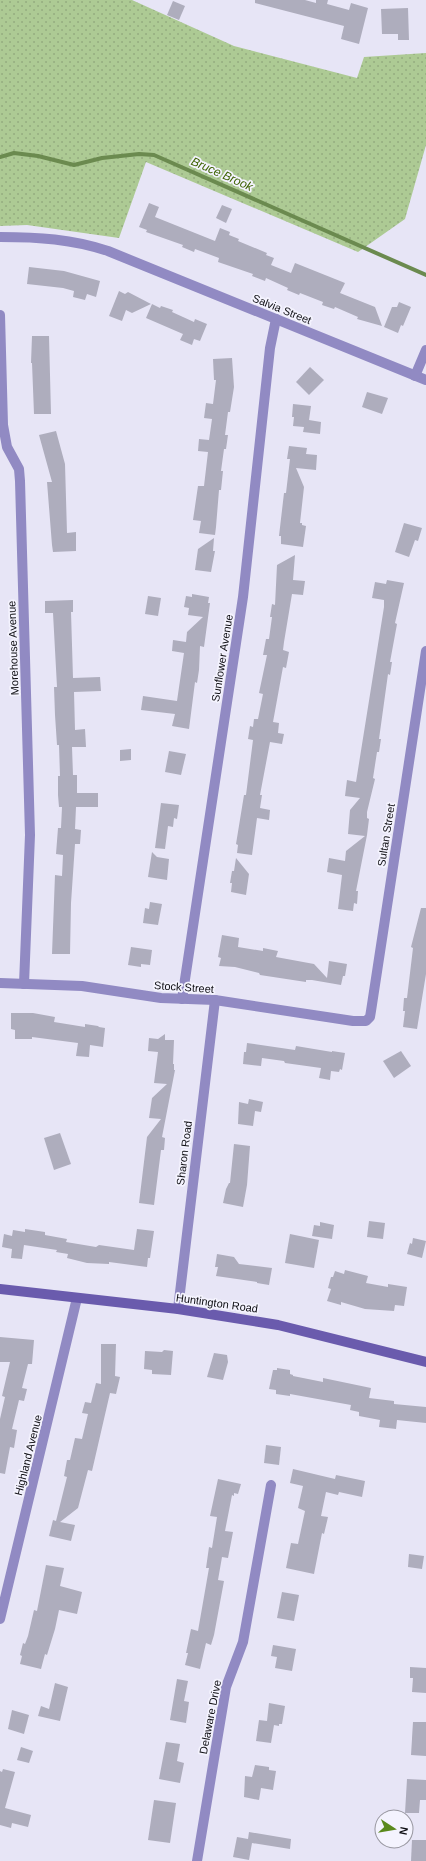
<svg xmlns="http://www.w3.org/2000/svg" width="426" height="1861" viewBox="0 0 426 1861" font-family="Arial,sans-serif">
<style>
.park{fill:url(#park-dots)}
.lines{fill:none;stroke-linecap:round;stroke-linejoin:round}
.stream{stroke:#6b8a4f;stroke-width:4}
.building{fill:#aeadbd}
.minor{stroke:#918ac3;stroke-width:10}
.secondary{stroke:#6a5bad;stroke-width:10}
.labels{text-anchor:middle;stroke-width:3.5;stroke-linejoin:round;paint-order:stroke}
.street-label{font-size:11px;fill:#0e0e13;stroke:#f4f3fe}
.water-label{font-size:12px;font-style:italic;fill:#3c6200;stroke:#f4f3fe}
</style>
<defs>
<pattern id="park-dots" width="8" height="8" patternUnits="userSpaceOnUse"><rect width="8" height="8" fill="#adca94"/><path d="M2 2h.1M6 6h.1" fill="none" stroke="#94ac7f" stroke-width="1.8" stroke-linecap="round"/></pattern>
</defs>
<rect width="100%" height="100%" fill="#e7e5f6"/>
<polygon class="park" points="0,0 132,0 234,46 357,78 364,57 426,53 426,145 405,219 358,252 146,162 119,238 27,225 0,226"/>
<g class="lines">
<polyline class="stream" points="0,157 14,153 38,156 74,165 102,158 139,154 154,155 426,275"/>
</g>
<g class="building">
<polygon points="255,0 305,0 316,3 316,0 328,0 327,4 349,10 351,3 368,8 359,44 341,39 344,26 255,3"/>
<polygon points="173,1 185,6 179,20 167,15"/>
<polygon points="408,8 409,40 398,40 398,34 382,34 381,9"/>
<polygon points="149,203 159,207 155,217 215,241 220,228 230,232 229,235 239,239 238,241 267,253 266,255 274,258 271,265 291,273 295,263 345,283 340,293 375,307 382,326 357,319 358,317 335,307 334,309 322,305 323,302 300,293 299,295 287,290 288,288 266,278 265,281 252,276 253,274 218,262 219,258 195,249 194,252 182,247 183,245 146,232 147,230 139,227"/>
<polygon points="222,205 232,209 226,223 216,218"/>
<polygon points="29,267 64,271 100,281 96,297 87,294 85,300 73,297 74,291 63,288 27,284"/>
<polygon points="119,291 125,294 128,292 151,304 132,313 126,310 122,321 109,316"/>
<polygon points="399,302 411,307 403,326 401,325 398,333 384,327 392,307 397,307"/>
<polygon points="152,304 160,308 161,306 173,310 172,312 194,322 195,319 207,324 200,341 194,339 192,345 180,340 183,334 146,318"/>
<polygon points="32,336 49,336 51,414 34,414 32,363 31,363"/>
<polygon points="232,358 234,387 230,412 228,412 225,435 228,435 226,449 224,449 221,471 223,471 221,490 219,490 216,527 215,535 199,533 201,521 193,520 198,486 204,486 208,452 198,451 199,439 209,440 212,419 204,418 206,403 213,404 216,380 214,380 213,359"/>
<polygon points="310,367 324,380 309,395 296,382"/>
<polygon points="367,392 388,398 382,414 362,407"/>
<polygon points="293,404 311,406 309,420 321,422 320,434 303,432 304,427 293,426 294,417 292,417"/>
<polygon points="56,431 65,464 67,533 76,532 76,551 53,552 52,545 47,482 52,482 39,435"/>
<polygon points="289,446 307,448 306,454 317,455 316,470 296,468 304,487 300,523 302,523 302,525 306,526 303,547 281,544 281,536 279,536 284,493 286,493 290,459 287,459"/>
<polygon points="404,523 422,528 418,541 415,540 409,557 395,552"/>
<polygon points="214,538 213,551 215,551 211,572 195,570 198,549"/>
<polygon points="295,555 293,580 305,581 303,595 292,594 284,642 283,650 289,652 286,668 283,667 273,722 279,723 278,733 284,734 282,744 270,742 260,795 262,795 260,808 270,810 269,820 257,818 252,855 237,853 238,845 236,844 244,795 246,795 253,740 248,739 250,726 253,727 254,719 258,719 263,694 259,693 267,655 263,655 266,639 269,639 272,617 270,617 272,604 275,605 277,565"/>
<polygon points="387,580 404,583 395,623 397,624 390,662 392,662 390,675 388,674 379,739 381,739 379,752 377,752 373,778 375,779 367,812 367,818 369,819 367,835 356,891 358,891 357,904 354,903 353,911 338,909 342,875 327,872 329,858 345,861 346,851 365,836 348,834 350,810 360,798 345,796 347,780 356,782 384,607 384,600 372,598 375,582 386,584"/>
<polygon points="192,594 209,597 208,603 210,603 204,647 200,646 199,670 197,683 195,682 189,729 172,726 175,714 141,710 143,696 177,701 184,653 172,651 173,640 186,642 187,632 203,617 188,615 189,608 184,607 186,596 192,597"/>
<polygon points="148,596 161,598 158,616 145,614"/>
<polygon points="73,600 73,612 71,612 73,678 100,677 101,691 74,692 75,730 85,729 86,747 72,747 73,775 77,775 77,793 98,793 98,807 76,807 75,829 81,830 80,844 75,844 71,903 70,954 52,954 55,875 62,876 63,855 56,854 58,828 61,828 62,807 59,807 58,795 58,776 60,776 59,745 57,745 55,715 54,687 57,687 53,613 45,613 45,601"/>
<polygon points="131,749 131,760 120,761 120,750"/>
<polygon points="169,751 186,754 181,775 165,772"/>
<polygon points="161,803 179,805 177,819 174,818 173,827 168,826 165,849 155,848"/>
<polygon points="152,852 157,857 169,859 167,880 148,877"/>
<polygon points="236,858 249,874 246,895 231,892 232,883 230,883 232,871 234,871"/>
<polygon points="150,902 162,904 158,925 143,923 145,908 149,909"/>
<polygon points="421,908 426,908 426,974 417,1029 403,1027 405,1011 403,1011 404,998 407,998 413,948 411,947"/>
<polygon points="222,935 239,938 238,947 263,951 263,948 278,951 276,957 314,964 327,978 329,961 347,964 345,976 343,976 341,985 312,980 306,980 306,982 260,975 259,973 235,967 219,966 221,958 218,957"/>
<polygon points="131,947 152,950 150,965 141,964 141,967 128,965"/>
<polygon points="11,1013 33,1013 55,1017 54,1022 85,1027 85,1024 98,1026 99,1027 105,1028 103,1047 90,1045 89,1057 76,1056 78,1043 32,1037 32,1039 15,1039 15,1030 11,1029"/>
<polygon points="165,1034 165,1040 174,1040 173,1064 174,1064 174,1070 175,1070 162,1137 165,1138 164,1150 161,1150 154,1205 139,1203 147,1137 161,1119 149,1118 152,1098 167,1084 154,1083 158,1052 148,1051 149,1038 158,1039"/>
<polygon points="247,1043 295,1050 296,1046 332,1052 332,1051 345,1053 342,1070 340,1069 339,1072 331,1071 330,1080 319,1078 321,1068 285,1063 284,1061 262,1058 261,1066 243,1064 244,1052 246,1052"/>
<polygon points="401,1051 411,1066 394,1078 383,1061"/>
<polygon points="249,1099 263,1102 261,1112 255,1111 253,1126 238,1124 239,1102 248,1104"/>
<polygon points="60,1133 71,1164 54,1170 44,1138"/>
<polygon points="234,1144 250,1146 247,1185 243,1207 223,1203 226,1189 229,1183 230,1183"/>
<polygon points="369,1221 385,1223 383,1239 367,1237"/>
<polygon points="320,1222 334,1225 332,1239 312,1236 314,1225 320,1226"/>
<polygon points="25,1229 45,1232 45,1235 67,1239 66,1242 96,1247 99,1245 134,1250 137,1229 154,1231 150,1258 148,1258 147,1267 109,1262 109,1264 87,1263 67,1258 68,1254 56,1252 57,1250 24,1245 22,1259 11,1258 12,1249 2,1247 4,1234 12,1236 13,1230 25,1232"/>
<polygon points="290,1234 319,1240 314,1268 285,1263"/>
<polygon points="413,1238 426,1241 422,1258 407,1254 410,1243 412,1244"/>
<polygon points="217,1254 234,1257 239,1264 272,1268 269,1285 257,1283 257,1282 216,1276 218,1267 215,1267"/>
<polygon points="345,1270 368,1276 366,1283 388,1287 388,1284 407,1287 404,1306 395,1305 394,1311 365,1309 341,1302 341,1305 327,1301 331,1289 328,1288 331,1277 333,1277 335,1271 344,1274"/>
<polygon points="0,1337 34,1340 32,1364 28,1364 22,1388 27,1389 24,1401 19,1400 12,1429 17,1430 14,1448 10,1447 5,1474 0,1473 0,1419 5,1397 2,1396 10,1362 0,1362"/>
<polygon points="101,1344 116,1344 115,1376 120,1377 116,1394 110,1393 92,1471 88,1470 78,1508 60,1522 75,1525 71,1541 49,1536 53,1520 56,1521 67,1477 64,1476 67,1460 70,1460 75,1438 82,1439 88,1414 82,1413 85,1402 91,1403 96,1383 101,1384"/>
<polygon points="164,1350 173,1351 171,1375 152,1374 152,1370 144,1369 145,1351 162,1352"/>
<polygon points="214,1353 227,1355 228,1362 223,1380 207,1377"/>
<polygon points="277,1368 290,1370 290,1374 293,1375 293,1376 323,1382 323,1378 371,1388 369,1398 394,1401 394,1404 426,1407 426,1423 397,1420 396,1429 379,1427 380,1420 359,1416 359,1412 350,1410 351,1405 290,1394 290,1396 276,1394 276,1390 269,1389 273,1370 277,1370"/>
<polygon points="266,1445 281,1447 279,1465 264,1463"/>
<polygon points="293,1469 335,1479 336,1475 365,1481 362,1497 339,1492 338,1495 326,1492 321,1516 328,1517 324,1534 322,1533 314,1574 286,1568 291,1543 298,1544 305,1511 298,1508 303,1486 290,1483"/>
<polygon points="218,1479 241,1484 238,1494 234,1493 234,1496 232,1495 225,1531 233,1532 228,1558 222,1557 218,1580 224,1581 214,1635 211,1645 206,1643 200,1669 185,1665 188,1653 186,1653 191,1629 198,1631 209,1568 206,1568 209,1547 212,1548 217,1517 210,1516"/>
<polygon points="409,1554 424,1556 422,1569 408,1567"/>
<polygon points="46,1565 64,1568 60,1586 82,1592 77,1614 59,1610 55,1629 47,1655 45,1654 41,1669 20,1664 22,1656 20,1655 23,1643 25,1644 28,1636 34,1610 37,1611"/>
<polygon points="282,1592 299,1595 294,1621 277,1618"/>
<polygon points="273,1645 296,1649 292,1671 275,1668 277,1657 271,1656"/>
<polygon points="410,1667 426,1668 426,1693 412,1692 413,1678 410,1678"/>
<polygon points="177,1679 188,1681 184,1701 189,1702 186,1723 170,1720"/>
<polygon points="55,1683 68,1687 60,1721 38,1716 41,1706 49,1709"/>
<polygon points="269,1703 285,1706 282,1724 279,1724 279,1726 274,1725 271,1743 256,1741 259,1720 267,1721"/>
<polygon points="12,1710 29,1715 24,1734 8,1729"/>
<polygon points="413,1722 426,1722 426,1756 411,1755"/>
<polygon points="166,1742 180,1744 177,1761 184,1763 180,1783 159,1779"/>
<polygon points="21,1747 33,1751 29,1763 17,1760"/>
<polygon points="255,1765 269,1767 269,1770 276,1771 273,1790 261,1788 259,1800 244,1797 245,1776 252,1777"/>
<polygon points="3,1769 15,1772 5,1808 31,1815 28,1827 12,1823 11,1828 0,1825 0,1771 2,1772"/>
<polygon points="407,1779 426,1780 426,1800 420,1800 419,1813 405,1813"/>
<polygon points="154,1800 176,1803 170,1843 148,1840"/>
<polygon points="249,1832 291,1839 290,1849 252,1843 249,1860 233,1857 237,1837 248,1839"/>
<polygon points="412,1840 426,1840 426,1861 411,1861"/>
</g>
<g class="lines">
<g class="minor">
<path d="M0,237C38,237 72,239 108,251L426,380"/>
<polyline points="0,315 3,425 7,447 19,469 20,481 30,835 24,984"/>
<polyline points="415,376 426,350"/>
<polyline points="0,983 82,986 161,998 215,1000 353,1021 366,1021 370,1017 371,1011 426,651"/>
<polyline points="182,999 243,597 270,348 276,319"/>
<polyline points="178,1309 215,1000"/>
<polyline points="0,1619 77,1298"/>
<polyline points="197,1861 226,1687 243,1642 271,1485"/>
</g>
<polyline class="secondary" points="0,1289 178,1309 278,1325 426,1362"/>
</g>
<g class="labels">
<g class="street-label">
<text transform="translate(282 309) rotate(22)" y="4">Salvia Street</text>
<text transform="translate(13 648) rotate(-92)" y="4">Morehouse Avenue</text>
<text transform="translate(222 658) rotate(-81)" y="4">Sunflower Avenue</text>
<text transform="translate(386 835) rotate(-81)" y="4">Sultan Street</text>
<text transform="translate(184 987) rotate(4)" y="4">Stock Street</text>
<text transform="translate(184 1153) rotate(-83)" y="4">Sharon Road</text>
<text transform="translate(217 1303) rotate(8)" y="4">Huntington Road</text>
<text transform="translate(28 1455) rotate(-76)" y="4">Highland Avenue</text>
<text transform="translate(210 1717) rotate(-79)" y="4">Delaware Drive</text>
</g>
<g class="water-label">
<text transform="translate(222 174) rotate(24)" y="4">Bruce Brook</text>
</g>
</g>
<g transform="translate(394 1829) rotate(102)"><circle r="19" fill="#f4f3fe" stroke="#9897a0"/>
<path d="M0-3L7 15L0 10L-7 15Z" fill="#5a891c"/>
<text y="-6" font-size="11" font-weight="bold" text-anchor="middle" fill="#0e0e13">N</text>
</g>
</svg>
